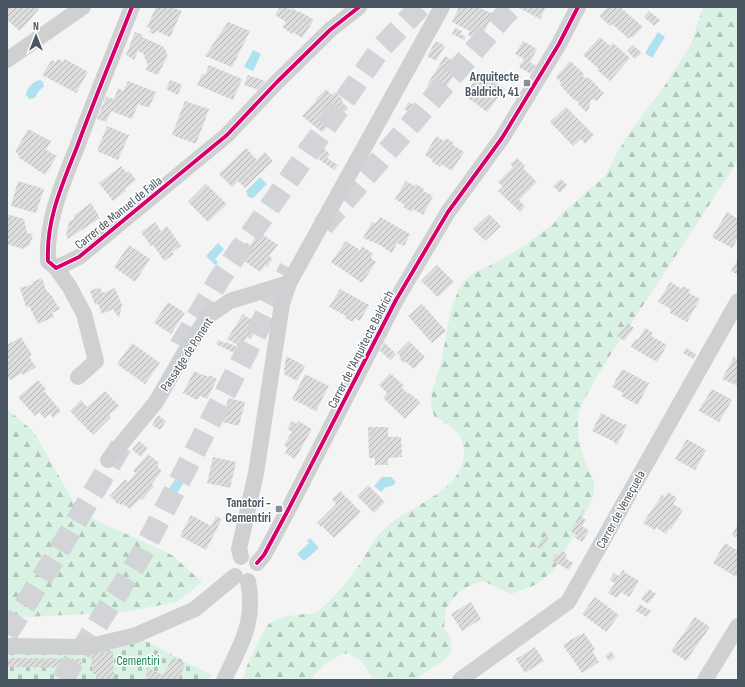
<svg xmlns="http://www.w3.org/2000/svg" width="745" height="687" viewBox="0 0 745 687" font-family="'Sofia Sans Condensed',sans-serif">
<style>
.forest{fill:url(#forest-firs)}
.cemetery{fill:url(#cemetery-stones)}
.water{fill:#aee2f0}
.building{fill:url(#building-hatch)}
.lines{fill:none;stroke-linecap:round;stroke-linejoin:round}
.highway-tunnel{stroke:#d2d4d7;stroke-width:22;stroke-dasharray:22 11;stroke-linecap:butt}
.minor{stroke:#ced0d2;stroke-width:16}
.cycleway-casing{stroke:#fff;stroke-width:6}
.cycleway{stroke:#d6006c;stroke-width:4}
.poi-dot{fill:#868d94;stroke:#fff;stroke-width:1.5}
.labels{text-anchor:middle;stroke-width:3;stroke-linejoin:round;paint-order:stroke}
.poi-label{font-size:13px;font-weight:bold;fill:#4a5661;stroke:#fff;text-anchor:end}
.street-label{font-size:13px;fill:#4a5661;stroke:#fff}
.park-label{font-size:13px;fill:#17864f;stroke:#fff}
</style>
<defs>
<pattern id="forest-firs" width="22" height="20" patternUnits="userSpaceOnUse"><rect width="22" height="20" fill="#d9f2e3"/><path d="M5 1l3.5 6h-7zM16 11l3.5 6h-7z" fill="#b2c7bb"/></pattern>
<pattern id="cemetery-stones" width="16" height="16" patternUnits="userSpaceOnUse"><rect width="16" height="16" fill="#d9f2e3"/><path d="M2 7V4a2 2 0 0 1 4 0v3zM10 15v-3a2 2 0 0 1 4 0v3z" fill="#b2c7bb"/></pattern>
<pattern id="building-hatch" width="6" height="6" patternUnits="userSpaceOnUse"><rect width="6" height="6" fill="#ddddde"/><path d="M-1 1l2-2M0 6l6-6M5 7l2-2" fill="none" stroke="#b5b6b7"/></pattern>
</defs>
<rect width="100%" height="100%" fill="#f4f4f4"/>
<g class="forest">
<path d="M703,7H738V160L731,172L605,363L583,401L578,414V437L585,462L594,481V492L591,503L583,517L562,557L552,572L535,585L511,594L483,581L467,587L457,594L446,608L444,627L450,637L452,651L444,660L415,680H374L361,661L348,653C330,657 322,666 311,680H242C245,675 245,670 247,666C251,656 262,633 268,625C277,615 292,616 305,614C308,614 311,614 314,613C319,611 324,605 328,602C341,590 351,576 361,562C368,551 374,540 383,530C405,507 464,492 464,453C464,432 450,425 434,416L431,405L432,392L441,363L451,309L459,289L465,280L475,272L486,268L525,245L554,223L562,213L605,176L618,151L645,111L660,93L690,46Z"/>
<polygon points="7,409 33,431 80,513 172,555 202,582 177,602 124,612 7,618"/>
</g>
<polygon class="cemetery" points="142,639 211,675 208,680 7,680 7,649"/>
<g class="water">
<polygon points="658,32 665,37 652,58 645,53"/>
<polygon points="253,50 261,54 253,71 244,67"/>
<path d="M40,80L43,82L44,86L38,92L35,98L29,99L26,95C27,88 33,81 40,80Z"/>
<polygon points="260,177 267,184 253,198 248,197 246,191"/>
<polygon points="218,243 224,249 215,259 218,262 215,265 206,256"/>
<polygon points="177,477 184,482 173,500 170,498 168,500 165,500 164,496"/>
<polygon points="382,477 391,477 396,482 392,486 386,487 381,492 374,486"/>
<polygon points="310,538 319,548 304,561 297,554 309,543 307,541"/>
</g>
<g class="building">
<polygon points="7,7 37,7 39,9 20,31 7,20"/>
<polygon points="156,7 172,7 182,11 170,37 156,31 154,34 149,32 151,29 147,27"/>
<polygon points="280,7 287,7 291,10 292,8 298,12 299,11 314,20 302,38 293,32 292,34 282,27 286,22 275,15"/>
<polygon points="459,7 478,7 493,14 480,41 468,35 470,31 452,22"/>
<polygon points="517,7 546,7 540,19"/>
<polygon points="608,7 620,7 643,27 632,38 630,36 629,39 612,24 610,26 599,16"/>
<polygon points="649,11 660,20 654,26 644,17"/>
<polygon points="228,22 250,31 232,67 205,56"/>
<polygon points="455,28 462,31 461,34 466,37 464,40 452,34"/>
<polygon points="135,32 143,35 142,37 162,46 165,49 167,53 167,57 158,75 146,70 148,64 147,63 143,53 138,51 134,60 126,55"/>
<polygon points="600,37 610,46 613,43 630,58 610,81 597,70 599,69 583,55"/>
<polygon points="436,41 445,46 436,61 427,56"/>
<polygon points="523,41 537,49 530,62 536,66 531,74 519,67 524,59 515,54"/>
<polygon points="633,45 642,53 635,59 627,51"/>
<polygon points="445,56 460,65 444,91 439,88 437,91 427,85"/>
<polygon points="58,59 63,62 65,59 88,72 76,93 42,75 52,60 55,62"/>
<polygon points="570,61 584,74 583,77 589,78 604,93 597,101 591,99 589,109 586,112 578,104 578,101 574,100 560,85 561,83 556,77"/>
<polygon points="209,65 242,79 233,100 197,85 202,74 205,75"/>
<polygon points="481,72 505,89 487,112 464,95"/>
<polygon points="248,75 266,81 258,90 244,85"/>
<polygon points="170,80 182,85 178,95 166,89"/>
<polygon points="128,81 156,92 149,108 138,104 132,119 111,111 106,122 97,119 106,97 114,99 118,88 123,91"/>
<polygon points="326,89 332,95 335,92 343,100 342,102 348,108 322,132 302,116 316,101 315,100"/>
<polygon points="185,101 209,109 196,144 172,135"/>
<polygon points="409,102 423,111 418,118 404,109"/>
<polygon points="566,107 594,135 585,144 581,139 573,146 550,122"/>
<polygon points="107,126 129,135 118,160 97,151"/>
<polygon points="28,129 51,141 46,150 57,156 45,175 18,157 19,155 15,152"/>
<polygon points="436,136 444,141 446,138 454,143 453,145 464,152 452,171 441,164 440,167 432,162 433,160 425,155"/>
<polygon points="305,137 319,147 312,155 299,145"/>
<polygon points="246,148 257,160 265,152 273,161 245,188 238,181 232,187 219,174"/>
<polygon points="323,148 330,154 327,158 338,165 334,170 317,158"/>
<polygon points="517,158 525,166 523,168 537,182 519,200 525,206 520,212 498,191 503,187 498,182 513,167 510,164"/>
<polygon points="121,166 127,173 129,171 136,180 125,189 126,191 113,201 99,183"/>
<polygon points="561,179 567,185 560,193 553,186"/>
<polygon points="18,181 44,189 36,213 11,206"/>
<polygon points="406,181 415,186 416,184 424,189 423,191 433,196 423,215 413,209 412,212 403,207 405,205 395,199"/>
<polygon points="206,184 227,204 208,222 188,202"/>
<polygon points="91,203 100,218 68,239 66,235 69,222 75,218 73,216"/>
<polygon points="727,212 738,219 738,238 732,248 712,237"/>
<polygon points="7,214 24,219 27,233 33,234 30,245 23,249 7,244"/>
<polygon points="489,214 501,226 485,241 473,229"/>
<polygon points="380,217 410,234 404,246 397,243 392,253 378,244 363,238 372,222 376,223"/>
<polygon points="155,222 161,231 167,226 181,246 172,252 174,254 164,261 153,245 151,246 141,232"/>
<polygon points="259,232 278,245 269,256 273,259 267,267 266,265 260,272 236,255 246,242 250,245"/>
<polygon points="346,241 360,250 362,246 373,254 371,258 376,262 362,283 331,262"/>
<polygon points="129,245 150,259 135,282 114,267"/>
<polygon points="738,259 738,275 731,271"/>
<polygon points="437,265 454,282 438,297 421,281"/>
<polygon points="42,278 46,290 51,295 60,309 52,313 54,317 38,324 29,306 26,307 20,288 33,284 32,282"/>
<polygon points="670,282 682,289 683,286 690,290 689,293 700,299 687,322 670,313 671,309 658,302"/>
<polygon points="100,287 102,293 115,288 122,305 119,318 113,309 102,314 98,304 95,305 90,291"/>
<polygon points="340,289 369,305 360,321 355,318 353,322 345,318 346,316 329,307"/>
<polygon points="168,302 185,313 171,334 154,323"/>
<polygon points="422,304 446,331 432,343 408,316"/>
<polygon points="243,314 259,325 250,339 247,337 241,347 227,339"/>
<polygon points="628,323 634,328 624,341 617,336"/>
<polygon points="645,328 653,333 651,336 667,345 657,362 631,347 635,339 638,340"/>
<polygon points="21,337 32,355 29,357 36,367 23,375 22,373 10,380 7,376 7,345"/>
<polygon points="218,340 225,343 226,342 237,347 234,353 216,344"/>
<polygon points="409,341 425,357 414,369 406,362 404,363 399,358 401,357 397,353"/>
<polygon points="384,342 396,354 390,360 380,351"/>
<polygon points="132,343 160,363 145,384 117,364"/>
<polygon points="686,348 696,354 693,359 683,353"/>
<polygon points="286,356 305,366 297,381 284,374 285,370 284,370"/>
<polygon points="734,357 738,360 738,386 722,379"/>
<polygon points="622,369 649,383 638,405 621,396 623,393 612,387"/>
<polygon points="194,371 202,375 203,374 208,377 209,375 217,379 207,399 200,396 197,400 183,393"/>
<polygon points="390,373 404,386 402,388 407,393 408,392 420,402 405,419 383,398 387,393 379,385"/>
<polygon points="305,374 329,386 316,411 292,399"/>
<polygon points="38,380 46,389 44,391 61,411 53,418 50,414 44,418 39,412 35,416 18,397"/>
<polygon points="712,389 732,400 719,422 699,411 703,402 704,402"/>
<polygon points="105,391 119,406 109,415 111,417 93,435 70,411 81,400 87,407"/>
<polygon points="228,398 245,402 239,426 222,422"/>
<polygon points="601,413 624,425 624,424 627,425 617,445 614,443 615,442 592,431"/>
<polygon points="158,415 166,421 160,430 152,425"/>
<polygon points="292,421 297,424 298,421 312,429 295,459 285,453 288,448 284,445 292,432 287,429"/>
<polygon points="368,427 388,427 388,437 401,437 402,457 388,458 388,465 375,465 375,458 369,458"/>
<polygon points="687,439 706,450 695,470 675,459"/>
<polygon points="139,441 148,448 141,457 132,450"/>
<polygon points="148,454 159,463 157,466 162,471 152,484 154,486 142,500 140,499 130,509 123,504 122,506 119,503 118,504 110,496 125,479 128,482 136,473 133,471"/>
<polygon points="213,457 236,462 230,488 207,483"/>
<polygon points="368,485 385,502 374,513 357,496"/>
<polygon points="340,491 361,512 334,538 322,526 321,527 317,523 336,504 332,499"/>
<polygon points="668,492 677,498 673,504 683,510 671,529 670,528 666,534 657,528 655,530 643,523 662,495 665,497"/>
<polygon points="583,509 585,510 581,517 586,520 582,526 589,531 582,542 574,537 576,535 571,531"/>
<polygon points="191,515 211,526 216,516 222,519 206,550 180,536"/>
<polygon points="738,524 738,538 732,535"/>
<polygon points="544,535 548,538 541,549 537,547"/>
<polygon points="725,543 738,551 738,573 736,577 713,563"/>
<polygon points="562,551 567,554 565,558 573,563 569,570 552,561 556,554 559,555"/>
<polygon points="623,570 625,571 624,572 639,581 629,597 621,592 617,598 608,593 615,583 610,580 614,573 619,576"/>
<polygon points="649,589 656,594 648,604 641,599"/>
<polygon points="595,597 619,615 606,632 582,614"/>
<polygon points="471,602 481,619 462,631 451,614"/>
<polygon points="640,604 651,611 647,617 636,611"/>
<polygon points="695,617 710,627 686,661 671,651"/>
<polygon points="584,633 595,649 592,651 599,662 582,673 563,645 579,635 580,636"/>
<polygon points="535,647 544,661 525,673 516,659"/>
<polygon points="113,651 114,680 96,680 96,674 92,674 91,652"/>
<polygon points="611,651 615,657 609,661 605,656"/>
<polygon points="173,657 185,664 179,680 146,680 147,667 163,675"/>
<polygon points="8,658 81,659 81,668 8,667"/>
</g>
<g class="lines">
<g class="highway-tunnel">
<polyline points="323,226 503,17 513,7"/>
<polyline points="180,346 220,278 381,48 420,7"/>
<polyline points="7,634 58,552 124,441"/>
<polyline points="62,680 139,559 290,268"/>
</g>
<g class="minor">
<path d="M132,7C114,53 94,100 77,147C62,185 46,220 48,261L56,268L79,257L227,135L277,82L330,30L359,7"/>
<polyline points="7,60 83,7"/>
<polyline points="56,268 69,286 84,314 96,361 78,377"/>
<polyline points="108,460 156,402 182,357 207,317 230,301 289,283"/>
<polyline points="241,557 239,549 256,473 282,304 289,283 442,7"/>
<polyline points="257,563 264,555 287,512 396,300 448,212 502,138 559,44 578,7"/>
<polyline points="7,646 87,647 136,635 195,609 235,576"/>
<path d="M224,680C241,644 256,622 248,581"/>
<polyline points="460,680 568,602 738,301"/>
<polyline points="705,680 738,626"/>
</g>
<g class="cycleway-casing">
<g id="cycleway">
<path d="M132,7C114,53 94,100 77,147C62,185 46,220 48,261L56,268L79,257L227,135L277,82L330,30L359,7"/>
<polyline points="257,563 264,555 287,512 396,300 448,212 502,138 559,44 578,7"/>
</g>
</g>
<use href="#cycleway" class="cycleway"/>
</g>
<g class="poi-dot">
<rect x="523" y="79" width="8" height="8" rx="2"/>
<rect x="275" y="505" width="8" height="8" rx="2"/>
</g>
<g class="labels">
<g class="poi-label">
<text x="519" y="81">Arquitecte<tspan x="519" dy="15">Baldrich, 41</tspan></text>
<text x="271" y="507">Tanatori -<tspan x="271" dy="15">Cementiri</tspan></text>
</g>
<g class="street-label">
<text transform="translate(118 212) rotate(-39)" y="5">Carrer de Manuel de Falla</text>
<text transform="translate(360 349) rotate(-63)" y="5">Carrer de l'Arquitecte Baldrich</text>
<text transform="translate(186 354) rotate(-57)" y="5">Passatge de Ponent</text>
<text transform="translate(620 509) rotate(-61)" y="5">Carrer de Veneçuela</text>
</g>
<g class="park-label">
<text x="138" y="665">Cementiri</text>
</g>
</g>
<rect width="745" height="687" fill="none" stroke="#4a5661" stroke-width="16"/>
<g transform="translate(36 36)" stroke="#ffffff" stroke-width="3" paint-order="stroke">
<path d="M0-3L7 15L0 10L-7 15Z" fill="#4a5661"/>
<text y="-6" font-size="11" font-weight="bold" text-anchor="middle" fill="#4a5661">N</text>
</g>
</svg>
